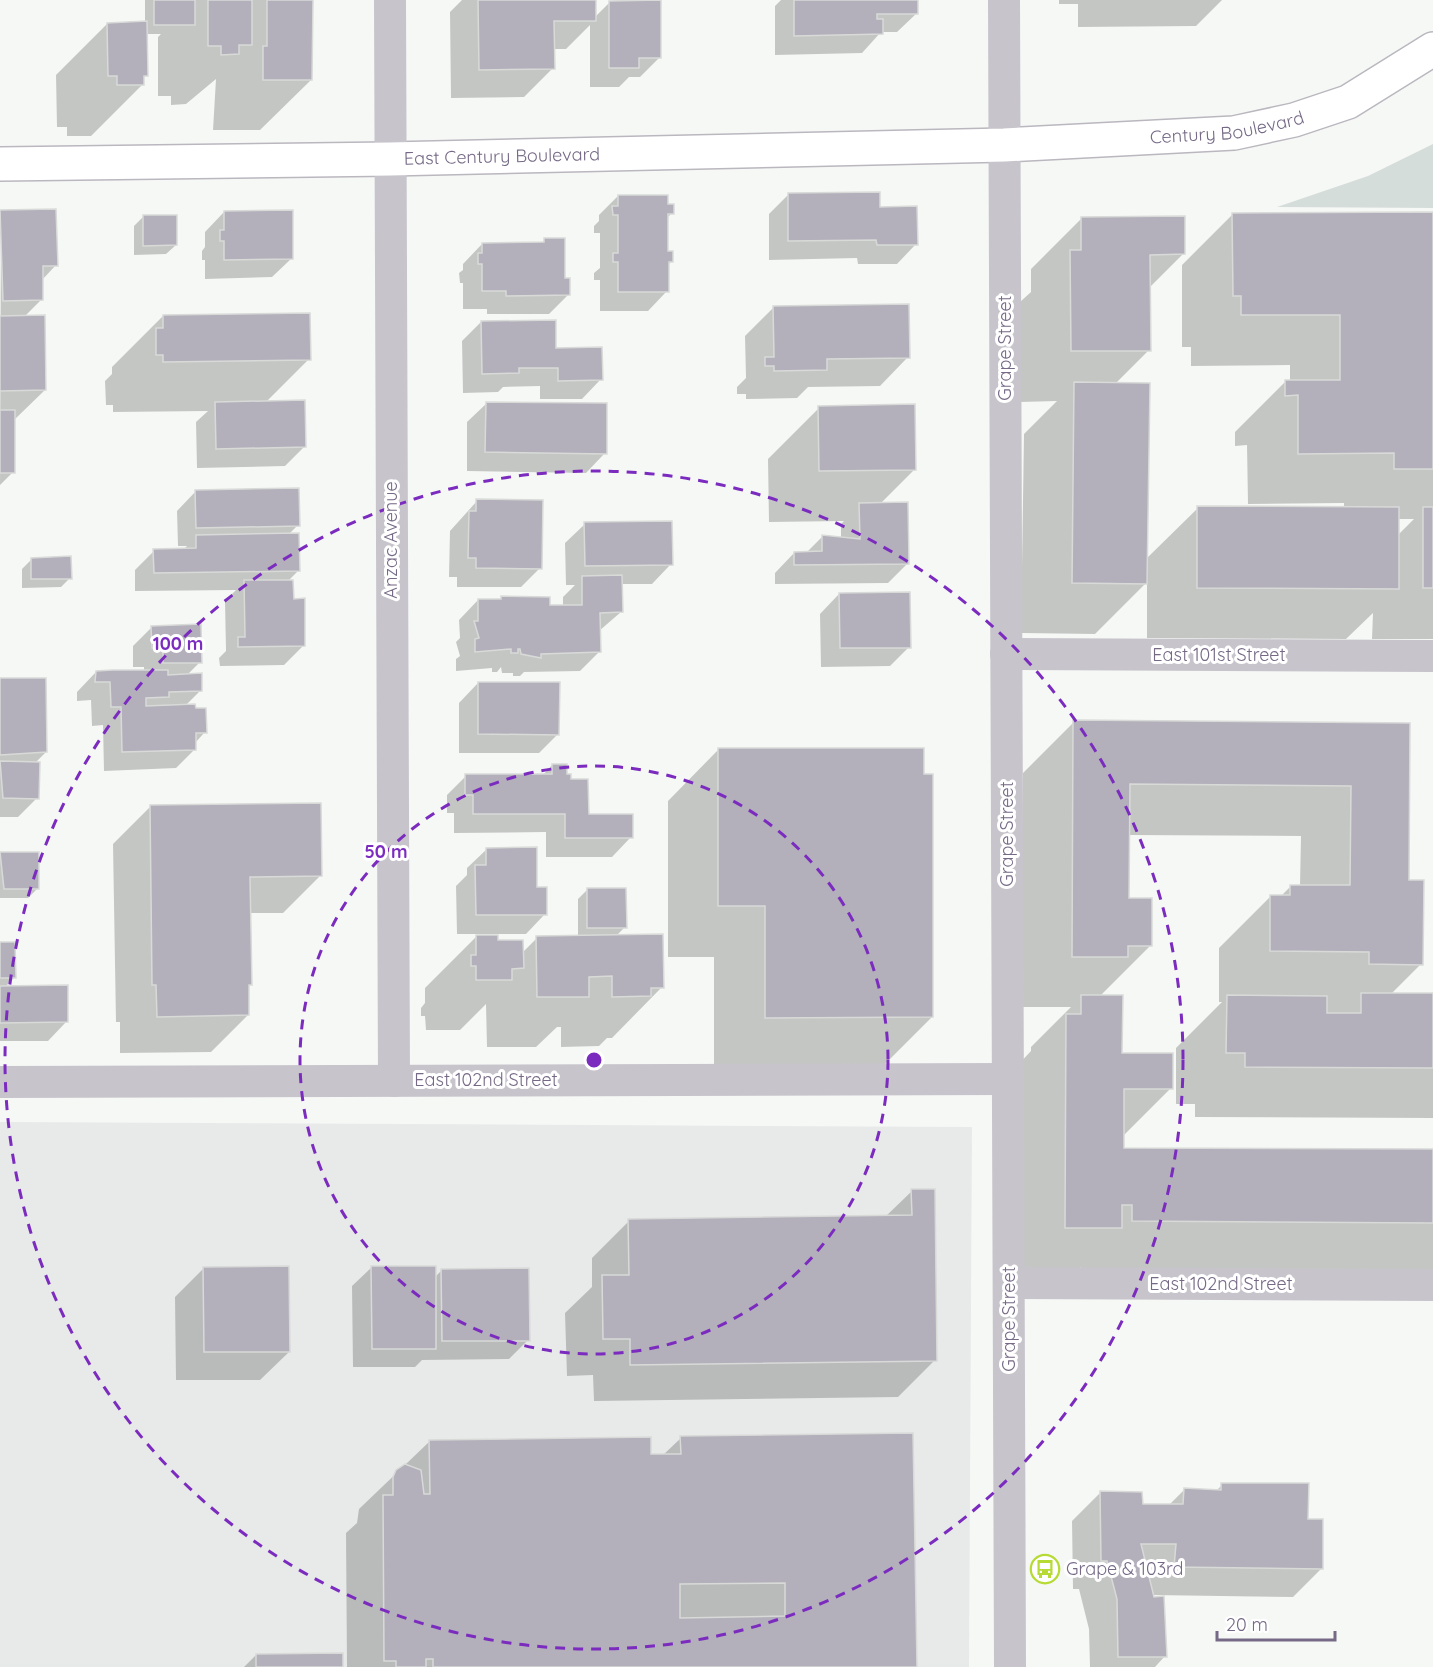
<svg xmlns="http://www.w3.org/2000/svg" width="1433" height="1667" viewBox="0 0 1433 1667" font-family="Quicksand,sans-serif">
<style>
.built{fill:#e8e9e9}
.green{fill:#d5ddda}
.shadow{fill:#0003;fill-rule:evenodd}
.building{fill:#b3afbb;stroke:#d8dad8;stroke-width:1.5;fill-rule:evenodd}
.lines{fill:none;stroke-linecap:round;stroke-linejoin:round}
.secondary-casing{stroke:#bab7bf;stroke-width:36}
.street{stroke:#c7c4cb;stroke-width:32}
.secondary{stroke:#fff;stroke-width:33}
.ring{fill:none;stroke:#7b2cbf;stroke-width:3;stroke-dasharray:10 8}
.labels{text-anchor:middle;stroke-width:6;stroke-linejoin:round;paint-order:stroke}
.street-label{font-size:18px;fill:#756985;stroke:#fff}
.poi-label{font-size:18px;fill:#756985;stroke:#fff;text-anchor:start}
.centre{fill:#7b2cbf;stroke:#fff;stroke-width:3}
.ring-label{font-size:18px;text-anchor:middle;font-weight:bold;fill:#7b2cbf;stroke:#fff;stroke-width:6;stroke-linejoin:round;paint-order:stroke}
</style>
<rect width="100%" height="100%" fill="#f6f8f6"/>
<polygon class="built" points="0,1122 972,1127 969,1667 0,1667"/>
<polygon class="green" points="1433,144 1433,208 1277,207 1368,176"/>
<g class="shadow">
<polygon points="145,0 311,0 311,80 260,130 213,130 216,79 186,104 171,105 171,96 158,96 158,37 161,34 146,34 146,75 142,79 142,85 91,136 67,136 67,127 57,127 56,75 107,24 145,23"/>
<polygon points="462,0 595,0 595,17 610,2 660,57 640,77 629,77 619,87 590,87 590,25 566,49 553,49 553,68 524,97 451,98 450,12"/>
<polygon points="781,0 916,0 917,13 897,32 881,32 862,53 775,55 775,6"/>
<polygon points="1059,0 1222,0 1196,26 1078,27 1078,4 1059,4"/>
<polygon points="788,195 879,208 916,244 897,264 858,264 857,258 769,260 769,214"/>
<polygon points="618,196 666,206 672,213 666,219 666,252 672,261 667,266 667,291 648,311 600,311 600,280 594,280 594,273 600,268 600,233 594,233 594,226 599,221 599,215"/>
<polygon points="1,212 56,265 42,280 42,299 24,317 45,390 13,421 13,472 0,485"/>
<polygon points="224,212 292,258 272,277 205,279 205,260 202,260 202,251 205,247 205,232"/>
<path d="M1433,213V639H1372L1373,613L1346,639L1147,638V582L1095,634L1021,633L1024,434L1057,401L1020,402V302L1031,292V269L1082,218L1184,253L1149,288V350L1115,384L1146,559L1198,508H1344V503L1248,504L1247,445L1235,446V432L1286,381H1290V365L1191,366V347H1182V265L1233,214ZM1398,519H1414L1398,535Z"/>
<polygon points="143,217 176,245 166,254 134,255 134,226"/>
<polygon points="545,240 569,294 549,314 487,314 487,309 463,309 463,283 460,283 459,273 463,270 463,264 482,244 541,244"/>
<polygon points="773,308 908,357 880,386 808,387 797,398 746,399 746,394 737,394 737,387 746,378 745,336"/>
<polygon points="163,316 309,359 266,402 304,447 285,466 197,468 196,422 208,411 113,412 113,405 106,405 105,381 112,374 112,367"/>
<polygon points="481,322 555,350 601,379 582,399 540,399 540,386 503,387 498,392 463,393 462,341"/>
<polygon points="487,403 605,453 586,473 467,471 467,422"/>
<polygon points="819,408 914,470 880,504 907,564 888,583 775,584 775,573 794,553 806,553 823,536 841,539 841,524 844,521 769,522 768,459"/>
<polygon points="196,491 298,525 288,535 298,571 288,581 304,645 284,665 220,666 219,658 226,651 225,601 236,590 135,591 135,570 154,551 183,550 187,546 178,546 177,511"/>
<polygon points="477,501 540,568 521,587 457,587 457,577 449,577 450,531"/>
<polygon points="585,524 671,564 652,584 621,584 621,612 599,631 599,652 580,671 524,672 520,676 513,676 513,673 502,673 501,667 497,672 492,672 492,668 456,671 456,659 460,656 456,642 460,638 459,620 478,600 499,600 501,598 549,607 563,607 563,597 575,585 566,585 565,543"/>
<polygon points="32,559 70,578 61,587 22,588 22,569"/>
<polygon points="839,594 909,647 890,666 821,667 820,614"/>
<polygon points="152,627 200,662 187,675 201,690 185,706 205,732 195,743 195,749 176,768 104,771 103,725 92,726 91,700 77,701 77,692 96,672 144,672 144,667 133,667 133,646"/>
<polygon points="0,680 46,752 34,764 37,798 18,817 0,817"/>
<polygon points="478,683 558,734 539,753 459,753 459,703"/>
<polygon points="1074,722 1409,724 1407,881 1421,964 1391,994 1433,995 1433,1118 1195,1117 1195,1104 1176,1104 1176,1048 1222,1002 1219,1002 1219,948 1270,897 1280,897 1291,886 1300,886 1301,836 1128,835 1128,899 1150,946 1100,996 1121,1054 1171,1088 1122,1137 1122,1150 1433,1151 1433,1273 1081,1271 1081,1267 1069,1279 1015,1279 1016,1067 1031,1051 1031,1047 1071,1007 1021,1007 1023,773"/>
<polygon points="718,750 932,1017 881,1068 714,1068 714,957 668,957 668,801"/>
<polygon points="552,765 565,776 587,815 631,837 612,857 546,857 546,832 454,833 454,813 447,813 447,795 466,776 543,775"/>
<polygon points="150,807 320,876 283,913 249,913 250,984 247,987 248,1015 211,1052 120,1053 120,1022 116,1022 113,844"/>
<polygon points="487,849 536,888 545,914 526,934 457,934 456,886 467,875 467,868"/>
<polygon points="0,853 37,854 38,888 28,898 0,898"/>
<polygon points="587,890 625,927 616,936 662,987 612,1038 607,1038 599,1046 561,1047 561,1027 557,1027 536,1047 487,1047 486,1004 460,1030 426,1030 425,1016 421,1016 421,1008 425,1003 425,988 476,937 496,941 522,953 537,938 578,937 578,899"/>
<polygon points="0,943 14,978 4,988 67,1021 48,1041 0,1041"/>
<polygon points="912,1191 935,1360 898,1397 594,1401 593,1375 567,1376 565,1313 592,1287 592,1258 629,1221 885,1217"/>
<polygon points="372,1267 434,1278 442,1270 528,1340 509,1359 422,1360 415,1367 353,1367 352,1286"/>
<polygon points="204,1268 289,1352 260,1380 176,1380 175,1297"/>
<polygon points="681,1438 915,1667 347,1667 346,1533 357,1523 359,1509 430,1441 663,1455"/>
<polygon points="1222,1485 1307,1520 1322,1568 1293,1597 1152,1595 1165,1656 1155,1667 1090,1667 1089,1629 1079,1589 1073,1589 1072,1521 1101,1492 1142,1505 1169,1505 1184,1490 1216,1491"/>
<polygon points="256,1655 341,1667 244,1667"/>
</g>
<g class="building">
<rect x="154" y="0" width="41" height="25"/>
<polygon points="208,0 252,0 252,45 239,45 239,54 221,55 221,46 208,46"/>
<polygon points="267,0 313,0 312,80 263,80 263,46 267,46"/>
<polygon points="478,0 596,0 596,21 554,21 555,69 479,70"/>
<polygon points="661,0 661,58 639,58 639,68 609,68 609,1"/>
<polygon points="794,0 918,0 918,14 877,14 877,19 883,19 883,34 794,36"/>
<polygon points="147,21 148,76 144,76 144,85 117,85 117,76 108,76 107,23"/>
<polygon points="880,192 880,207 917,206 918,245 877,245 876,240 788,241 788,193"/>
<polygon points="618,195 668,195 668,204 674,204 674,214 668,214 668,251 673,251 673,262 669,262 669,292 618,292 618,262 613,262 613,253 618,253 618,215 613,215 612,206 618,206"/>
<polygon points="56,209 58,266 43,266 43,300 3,301 0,210"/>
<polygon points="293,210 293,259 224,260 224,241 220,241 220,230 224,230 224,211"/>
<polygon points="1433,212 1433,469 1394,469 1394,453 1298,454 1298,395 1285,396 1285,380 1340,380 1340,315 1241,315 1241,296 1233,296 1232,213"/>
<polygon points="143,215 177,215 177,245 143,246"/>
<polygon points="1185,216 1185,254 1150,255 1151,351 1071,351 1070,250 1081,250 1081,217"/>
<polygon points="544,238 565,238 565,278 570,278 570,295 506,296 506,291 482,291 482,264 478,264 478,253 482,253 482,243 544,242"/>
<polygon points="909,304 910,358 827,359 827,370 774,371 774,366 765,366 765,357 774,357 773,306"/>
<polygon points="310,313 311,360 163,362 163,355 156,355 156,328 163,328 163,315"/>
<polygon points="45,315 46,390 0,391 0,316"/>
<polygon points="556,320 556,348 602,347 603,380 558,381 558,368 519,368 519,373 482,374 481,321"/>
<polygon points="1074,382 1150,383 1147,584 1072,583"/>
<polygon points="305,400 306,447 216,449 215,402"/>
<polygon points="486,402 607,403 607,454 485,452"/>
<polygon points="915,404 916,470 819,471 818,406"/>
<rect x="0" y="410" width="15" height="63"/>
<polygon points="299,488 300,526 196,528 195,490"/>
<polygon points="476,499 543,500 542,569 476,568 476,558 468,558 469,511 476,511"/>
<polygon points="908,502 909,564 794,565 794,552 822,551 822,535 860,539 859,503"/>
<polygon points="1197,506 1399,507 1399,589 1197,588"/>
<rect x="1423" y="507" width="10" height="81"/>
<polygon points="672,521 673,565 585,566 584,522"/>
<polygon points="299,533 300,571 154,573 153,549 196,548 196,535"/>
<polygon points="71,556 72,579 31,579 31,558"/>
<polygon points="622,575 623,612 600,613 601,652 541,654 541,658 521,654 520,649 518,649 518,653 511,653 511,649 475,652 475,639 479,638 474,621 478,621 478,599 501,599 501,596 550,597 550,605 582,605 582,576"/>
<polygon points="244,580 293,580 294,599 305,598 305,646 238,647 238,637 245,637"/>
<polygon points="910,592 911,648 840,648 839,593"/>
<polygon points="201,624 202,663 163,663 163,648 152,648 151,626"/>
<polygon points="113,670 168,670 168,675 202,673 202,691 169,692 169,697 146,698 146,706 195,704 196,708 206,708 207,733 196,733 196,750 122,752 121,707 111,707 110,682 95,682 96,671"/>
<polygon points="0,678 46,678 47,752 0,755"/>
<polygon points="478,682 560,682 559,735 478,734"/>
<polygon points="1073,720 1410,723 1409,880 1424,880 1423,965 1369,964 1369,952 1270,951 1270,895 1290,895 1290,885 1350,885 1351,786 1130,784 1129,898 1152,898 1152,946 1128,946 1128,957 1072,957"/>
<polygon points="718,748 924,748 924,774 933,774 933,1017 765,1018 765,906 718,906"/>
<polygon points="0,761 40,762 39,799 3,798"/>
<polygon points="552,764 567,764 567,774 571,774 571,779 588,779 589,814 633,814 633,838 565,838 565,814 473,814 473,795 465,795 465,774 552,774"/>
<polygon points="321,803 322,876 250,877 252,985 249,985 249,1015 157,1017 156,985 152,985 150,805"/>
<polygon points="537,847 537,887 547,887 547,915 476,915 475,865 486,865 486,848"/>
<polygon points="0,852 39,852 39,889 4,889"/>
<polygon points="587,888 626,888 627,928 587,928"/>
<polygon points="663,934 664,988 651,988 651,996 612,997 612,976 589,977 589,997 537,997 536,936"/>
<polygon points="476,935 498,935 498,940 523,940 524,968 512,969 512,980 476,980 476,966 471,966 471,955 476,955"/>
<polygon points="0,942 15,942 16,978 0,978"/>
<polygon points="68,985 68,1022 0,1023 0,986"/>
<polygon points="1361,993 1433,993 1433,1068 1245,1067 1245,1053 1226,1053 1227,995 1327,996 1327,1013 1361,1013"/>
<polygon points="1081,995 1123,995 1122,1053 1173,1053 1173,1089 1124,1089 1124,1148 1433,1149 1433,1223 1132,1221 1132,1205 1122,1205 1122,1228 1065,1228 1066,1014 1081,1014"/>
<polygon points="911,1189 935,1189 937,1361 630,1365 630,1339 603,1339 602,1275 629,1275 628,1219 912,1215"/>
<polygon points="289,1266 290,1352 204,1352 203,1267"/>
<polygon points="371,1266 436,1266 436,1349 372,1349"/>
<polygon points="529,1268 530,1341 442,1341 441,1269"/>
<path d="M913,1433L917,1667H433V1659H426V1667H396V1661H384L383,1495H393V1477L396,1470L405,1464L421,1470L424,1494H430L429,1440L651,1437V1454H681L680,1436ZM785,1583V1616L680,1618V1584Z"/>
<polygon points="1221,1483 1309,1483 1308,1519 1323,1519 1323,1569 1174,1567 1176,1544 1141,1544 1154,1597 1164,1596 1167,1657 1118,1657 1117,1599 1107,1561 1101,1561 1100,1491 1142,1492 1143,1504 1183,1504 1184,1488 1221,1490"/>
<polygon points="343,1653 343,1667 256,1667 256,1654"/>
</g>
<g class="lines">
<g class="secondary-casing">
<g id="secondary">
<path id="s1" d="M0,164L390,159L1004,145L1234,133L1294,120L1348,102L1433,49"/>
</g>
</g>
<g class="street">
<polyline points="390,0 394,1081"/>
<polyline points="1004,0 1010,1667"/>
<polyline points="1006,654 1433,656"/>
<polyline points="0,1082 1007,1079"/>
<polyline points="1009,1283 1433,1285"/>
</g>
<use href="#secondary" class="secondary"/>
</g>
<g class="ring">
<circle cx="594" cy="1060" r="294"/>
<circle cx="594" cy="1060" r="589"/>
</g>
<defs>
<g id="bus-ring" transform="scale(1.5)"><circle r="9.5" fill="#fff" stroke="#b7da35" stroke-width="1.5"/><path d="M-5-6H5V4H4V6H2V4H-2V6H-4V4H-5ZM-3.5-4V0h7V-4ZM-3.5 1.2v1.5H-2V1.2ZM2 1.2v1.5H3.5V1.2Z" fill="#b7da35"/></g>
</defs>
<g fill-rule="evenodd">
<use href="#bus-ring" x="1045" y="1569"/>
</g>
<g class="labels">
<g class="street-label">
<text dy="6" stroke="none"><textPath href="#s1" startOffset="1228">Century Boulevard</textPath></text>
<text dy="6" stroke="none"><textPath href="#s1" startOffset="502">East Century Boulevard</textPath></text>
<text transform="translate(1005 348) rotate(-90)" y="6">Grape Street</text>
<text transform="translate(391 540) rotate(-90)" y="6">Anzac Avenue</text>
<text x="1219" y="661">East 101st Street</text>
<text transform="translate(1007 834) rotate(-90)" y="6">Grape Street</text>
<text x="486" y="1086">East 102nd Street</text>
<text x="1221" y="1290">East 102nd Street</text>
<text transform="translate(1009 1319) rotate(-90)" y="6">Grape Street</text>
</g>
<g class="poi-label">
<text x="1066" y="1575">Grape &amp; 103rd</text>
</g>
</g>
<circle cx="594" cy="1060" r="9" class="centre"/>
<g class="ring-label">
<text x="178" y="650">100 m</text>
<text x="386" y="858">50 m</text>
</g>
<path d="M1217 1631v9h118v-9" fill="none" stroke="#756985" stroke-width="3"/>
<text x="1226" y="1631" font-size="18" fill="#756985" stroke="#ffffff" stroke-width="4.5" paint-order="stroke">20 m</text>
</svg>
